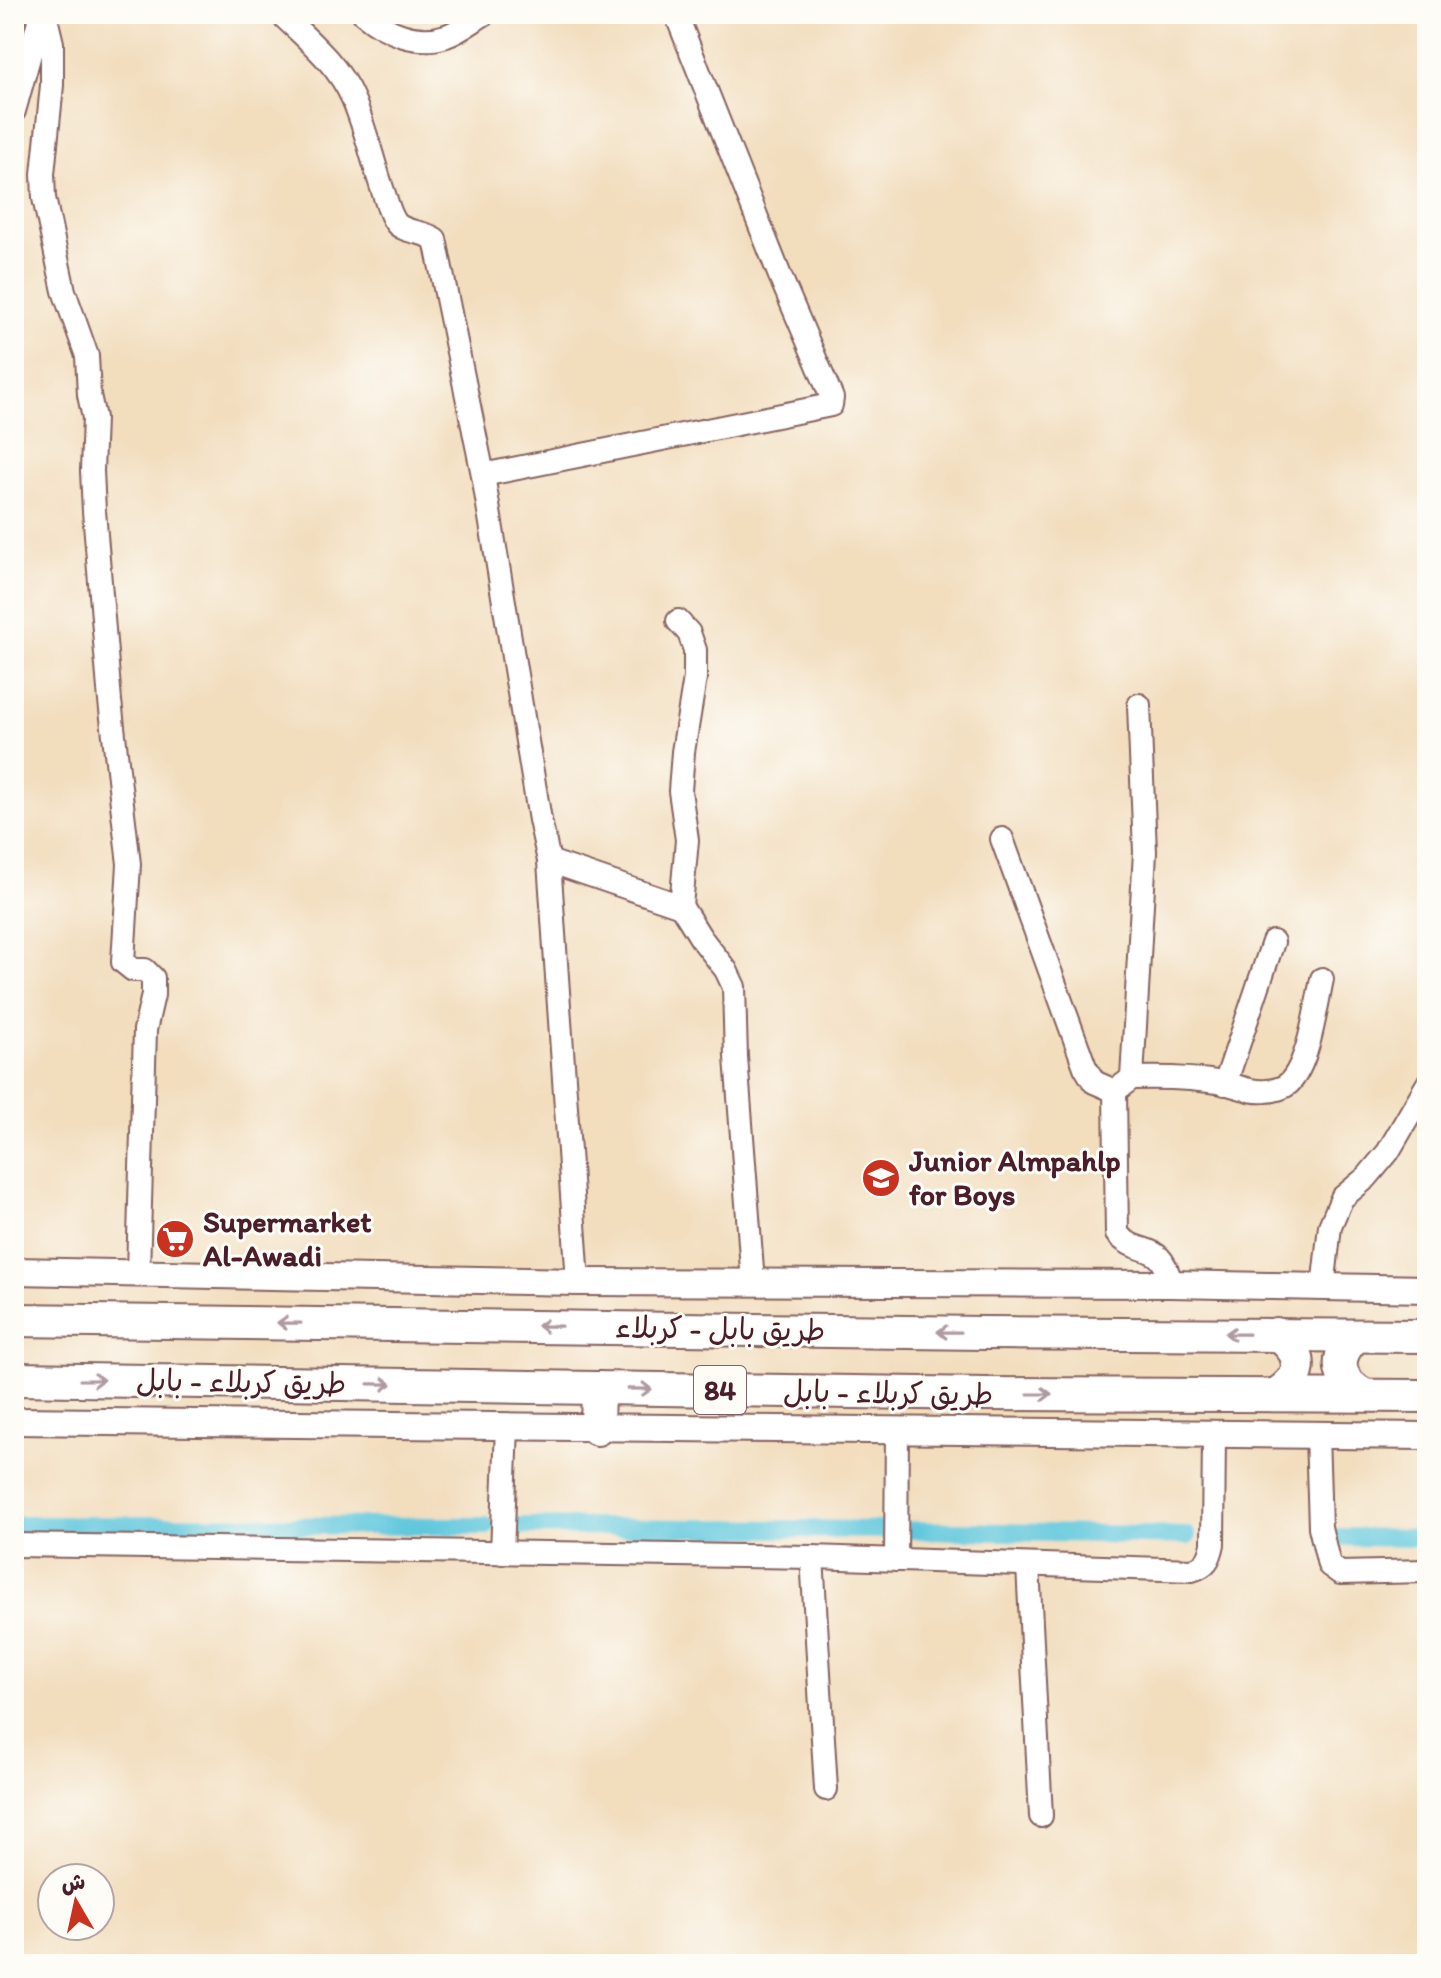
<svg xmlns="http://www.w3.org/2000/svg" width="1441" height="1978" viewBox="0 0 1441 1978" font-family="Itim,'Playpen Sans Arabic',sans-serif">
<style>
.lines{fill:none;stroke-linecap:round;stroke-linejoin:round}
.canal{stroke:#60c7dd;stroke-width:18}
.minor-casing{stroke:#85625e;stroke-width:26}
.major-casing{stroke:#85625e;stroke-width:30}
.highway-casing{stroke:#85625e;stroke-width:36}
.minor{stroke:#fff;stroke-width:22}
.major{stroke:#fff;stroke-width:26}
.highway{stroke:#fff;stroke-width:32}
.oneway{stroke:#ae9aa0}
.labels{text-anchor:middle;stroke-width:6;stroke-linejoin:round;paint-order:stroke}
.shield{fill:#fdfcf7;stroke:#806168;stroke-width:2}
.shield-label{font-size:28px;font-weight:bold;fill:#4a1f2b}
.poi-label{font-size:30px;font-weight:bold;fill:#4a1f2b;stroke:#fdfcf7;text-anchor:start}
.street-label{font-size:30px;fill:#4a1f2b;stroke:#fdfcf7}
</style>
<rect width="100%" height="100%" fill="#fdfcf7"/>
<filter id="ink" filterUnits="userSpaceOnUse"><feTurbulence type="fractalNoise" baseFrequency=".0125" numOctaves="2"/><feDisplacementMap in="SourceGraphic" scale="16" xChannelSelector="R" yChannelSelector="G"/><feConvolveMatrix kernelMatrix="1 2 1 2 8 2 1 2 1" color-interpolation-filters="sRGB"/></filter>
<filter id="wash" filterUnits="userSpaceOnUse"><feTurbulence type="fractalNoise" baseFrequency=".006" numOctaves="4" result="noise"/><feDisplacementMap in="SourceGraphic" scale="32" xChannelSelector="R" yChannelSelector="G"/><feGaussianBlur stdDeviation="1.8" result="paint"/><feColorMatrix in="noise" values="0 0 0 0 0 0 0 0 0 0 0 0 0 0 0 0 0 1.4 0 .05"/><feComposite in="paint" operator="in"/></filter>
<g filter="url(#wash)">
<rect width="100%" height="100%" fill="#f2ddbd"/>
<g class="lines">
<g class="canal">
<polyline points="14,1525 486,1526"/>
<polyline points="519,1526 885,1530"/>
<polyline points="911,1530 1187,1536"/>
<polyline points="1341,1537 1427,1538"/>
</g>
</g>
</g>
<g filter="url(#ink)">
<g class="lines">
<g class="minor-casing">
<g id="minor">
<polyline points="45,14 52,43 52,85 43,174 44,198 64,291 87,356 89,395 94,418 92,471 94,511 110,701 129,864 123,962 133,970 145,970 153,978 153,995 145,1030 138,1272"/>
<path d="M281,14C308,40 338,64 353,99C366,129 373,163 384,194C387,203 390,215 396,223C405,233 423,231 435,239L483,475L540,820L549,861L578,1282"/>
<path d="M364,14C386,32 417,46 446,36C459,32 472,21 484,14"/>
<polyline points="14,111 41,14"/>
<polyline points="483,475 831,405 832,398 780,276 676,14"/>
<polyline points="678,621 689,633 695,650 695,678 683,752 680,791 687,840 681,906"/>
<polyline points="1002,839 1085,1067 1094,1082 1115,1091"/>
<polyline points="549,861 681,906 701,938 726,970 734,987 736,1057 753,1283"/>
<path d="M1132,1078C1163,1077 1194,1078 1224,1083C1238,1086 1252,1093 1266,1091C1273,1091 1284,1088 1289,1083C1309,1063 1316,1007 1322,979"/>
<polyline points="1225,1084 1273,942"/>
<polyline points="1115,1091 1132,1078 1145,852 1139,705"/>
<path d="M1115,1091L1117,1234C1141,1259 1161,1238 1171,1284"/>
<polyline points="1323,1288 1330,1226 1342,1198 1367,1177 1388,1152 1427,1085"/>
<polyline points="1317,1435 1320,1527 1329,1565 1340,1573 1427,1571"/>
<path d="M14,1545L812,1557L1192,1570C1206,1566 1210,1559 1213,1544L1214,1435"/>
<polyline points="502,1553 507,1427"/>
<polyline points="812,1557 826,1789"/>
<polyline points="896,1560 897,1431"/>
<polyline points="1028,1566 1041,1816"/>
</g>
</g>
<g class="major-casing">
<g id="major">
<polyline points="14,1271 578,1282 1171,1284 1427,1289"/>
<polyline points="14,1421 1427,1436"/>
</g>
</g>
<g class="highway-casing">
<g id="highway">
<polyline points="14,1320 984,1333 1427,1336"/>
<path d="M1276,1334C1304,1352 1306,1376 1277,1394"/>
<path d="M1356,1336C1333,1357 1336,1379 1364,1395"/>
<polyline points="14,1379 986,1394 1427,1396"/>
<polyline points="597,1429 598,1388"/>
</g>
</g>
<use href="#minor" class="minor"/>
<use href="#major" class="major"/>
<use href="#highway" class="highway"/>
</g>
<defs><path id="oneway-shaft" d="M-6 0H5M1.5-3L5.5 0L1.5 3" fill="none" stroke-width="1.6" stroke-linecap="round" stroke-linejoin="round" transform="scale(2)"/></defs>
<g class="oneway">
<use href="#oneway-shaft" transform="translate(289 1323) rotate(-179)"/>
<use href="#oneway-shaft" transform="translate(549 1326) rotate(-179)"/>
<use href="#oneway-shaft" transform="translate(949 1332) rotate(-179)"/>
<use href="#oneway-shaft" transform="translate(1237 1334) rotate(-179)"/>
<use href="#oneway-shaft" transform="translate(92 1380)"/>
<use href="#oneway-shaft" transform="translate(380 1384) rotate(1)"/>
<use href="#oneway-shaft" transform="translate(640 1389) rotate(1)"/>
<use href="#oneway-shaft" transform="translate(1040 1394)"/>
</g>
</g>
<defs>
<g id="school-disc" transform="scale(2)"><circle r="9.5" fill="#c8321e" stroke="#fdfcf7"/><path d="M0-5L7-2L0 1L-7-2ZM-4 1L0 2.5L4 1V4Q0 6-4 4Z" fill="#fff"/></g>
<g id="supermarket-disc" transform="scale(2)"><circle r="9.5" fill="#c8321e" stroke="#fdfcf7"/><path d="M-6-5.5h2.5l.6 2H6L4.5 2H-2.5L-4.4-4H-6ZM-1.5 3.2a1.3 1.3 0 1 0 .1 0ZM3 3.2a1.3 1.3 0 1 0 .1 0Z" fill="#fff"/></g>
</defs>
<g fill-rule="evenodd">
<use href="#school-disc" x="881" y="1178"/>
<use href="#supermarket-disc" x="175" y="1239"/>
</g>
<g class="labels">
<rect class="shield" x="694" y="1366" width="52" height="48" rx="6"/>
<g class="shield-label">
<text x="720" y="1400">84</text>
</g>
<g class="poi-label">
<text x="909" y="1171">Junior Almpahlp<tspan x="909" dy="34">for Boys</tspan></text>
<text x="203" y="1232">Supermarket<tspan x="203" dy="34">Al-Awadi</tspan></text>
</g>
<g class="street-label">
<text transform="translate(720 1329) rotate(1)" y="10">طريق بابل - كربلاء</text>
<text transform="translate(241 1382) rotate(1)" y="10">طريق كربلاء - بابل</text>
<text transform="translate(888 1393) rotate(1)" y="10">طريق كربلاء - بابل</text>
</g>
</g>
<rect width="1441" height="1978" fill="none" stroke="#fdfcf7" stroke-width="48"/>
<g transform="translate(76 1902) rotate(351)"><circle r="38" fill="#fdfcf7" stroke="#b5a4a5" stroke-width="2"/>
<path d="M0-6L14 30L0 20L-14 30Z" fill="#c8321e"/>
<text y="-12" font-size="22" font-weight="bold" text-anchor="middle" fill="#4a1f2b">ش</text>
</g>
</svg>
